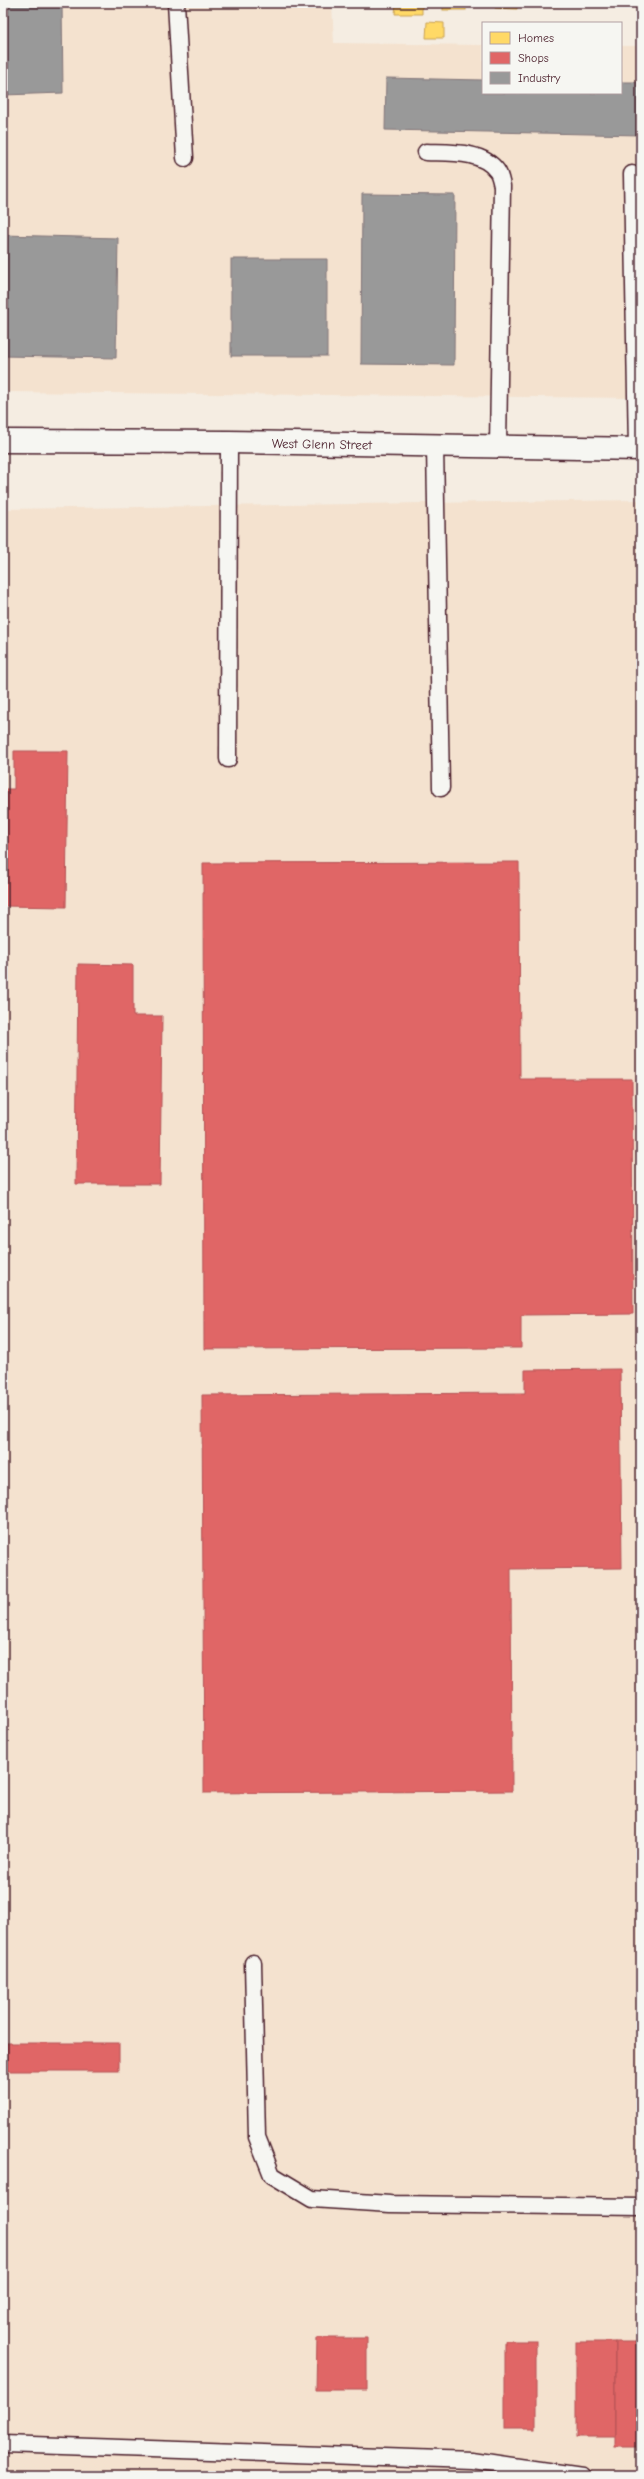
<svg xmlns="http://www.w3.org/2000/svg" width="644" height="2479" viewBox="0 0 644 2479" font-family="'Comic Neue',sans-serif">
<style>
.built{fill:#f4e2cf}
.homes{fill:#ffd966;stroke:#c9a154}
.shops{fill:#e06666;stroke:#b35154}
.industry{fill:#999;stroke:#817478}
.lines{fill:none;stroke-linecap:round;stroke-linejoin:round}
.lane-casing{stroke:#4a1f2b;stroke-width:19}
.secondary-casing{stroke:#4a1f2b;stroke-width:25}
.lane{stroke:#f6f6f2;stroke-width:16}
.secondary{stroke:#f6f6f2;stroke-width:22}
.labels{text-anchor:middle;stroke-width:4;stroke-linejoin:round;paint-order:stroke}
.street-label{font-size:13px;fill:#4a1f2b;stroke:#f6f6f2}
</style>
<rect width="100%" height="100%" fill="#f5ede2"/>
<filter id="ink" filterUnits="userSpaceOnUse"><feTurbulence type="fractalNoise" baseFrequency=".025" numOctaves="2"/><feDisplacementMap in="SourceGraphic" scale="8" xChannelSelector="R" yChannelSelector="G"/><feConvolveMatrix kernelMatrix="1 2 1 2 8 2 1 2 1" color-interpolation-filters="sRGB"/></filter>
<g filter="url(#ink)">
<g class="built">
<polygon points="3,3 332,3 334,43 483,45 483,93 621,93 621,46 641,46 641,398 3,392"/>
<polygon points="641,500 641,2476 3,2476 3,509"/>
</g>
<g class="homes">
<polygon points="396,3 422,3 422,14 395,14"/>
<rect x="443" y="3" width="23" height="7"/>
<polygon points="495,3 517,3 517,9 495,8"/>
<polygon points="548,3 592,3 549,7"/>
<polygon points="427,22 444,23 444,38 426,38"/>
</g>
<g class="shops">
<polygon points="14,751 68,751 66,907 3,906 3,789 14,789"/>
<polygon points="519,862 520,1079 632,1079 633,1314 521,1315 521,1348 204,1349 203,863"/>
<polygon points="78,964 133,965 133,1016 162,1016 160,1184 76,1184"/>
<polygon points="620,1369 622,1568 511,1569 512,1791 204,1793 202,1395 525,1393 525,1370"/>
<rect x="3" y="2043" width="116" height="28"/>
<polygon points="317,2338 367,2338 367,2390 316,2390"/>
<rect x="505" y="2341" width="31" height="87"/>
<rect x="576" y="2342" width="39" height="95"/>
<rect x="615" y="2342" width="26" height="105"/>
</g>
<g class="industry">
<polygon points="3,3 62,3 63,93 3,95"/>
<polygon points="386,78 483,80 483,93 621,93 621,82 641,82 641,135 385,130"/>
<polygon points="362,194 455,195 454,365 361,364"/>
<polygon points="3,235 118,238 116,358 3,356"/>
<rect x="231" y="259" width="96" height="97"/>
</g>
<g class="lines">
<g class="lane-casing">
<g id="lane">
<polyline points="176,3 185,158"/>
<path d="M426,152C448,153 482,150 497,171C500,175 501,182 502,186L498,446"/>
<polyline points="632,174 637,449"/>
<polyline points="435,446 441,788"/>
<polyline points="228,759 229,442"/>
<polyline points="253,1963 257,2137 272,2175 312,2199 390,2204 641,2207"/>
<polyline points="3,2444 472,2460 582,2476"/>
</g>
</g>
<g class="secondary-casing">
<g id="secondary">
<path id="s1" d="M3,441L229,442L641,449"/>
</g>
</g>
<use href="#lane" class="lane"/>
<use href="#secondary" class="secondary"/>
</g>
</g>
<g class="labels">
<g class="street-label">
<text dy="5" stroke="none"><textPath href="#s1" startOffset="319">West Glenn Street</textPath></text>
</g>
</g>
<rect width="644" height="2479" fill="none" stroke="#f6f6f2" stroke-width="16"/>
<rect x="8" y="8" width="628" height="2463" fill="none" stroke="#4a1f2b" stroke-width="1.5" filter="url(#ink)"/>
<rect x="482" y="22" width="140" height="72" fill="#f6f6f2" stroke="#b1a0a2"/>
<rect x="490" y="32" width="20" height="12" fill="#ffd966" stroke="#b1a0a2"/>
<text x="518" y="42" font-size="12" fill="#4a1f2b">Homes</text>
<rect x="490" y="52" width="20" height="12" fill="#e06666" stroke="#b1a0a2"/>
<text x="518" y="62" font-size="12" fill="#4a1f2b">Shops</text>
<rect x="490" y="72" width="20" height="12" fill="#999999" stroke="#b1a0a2"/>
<text x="518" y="82" font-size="12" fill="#4a1f2b">Industry</text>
</svg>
